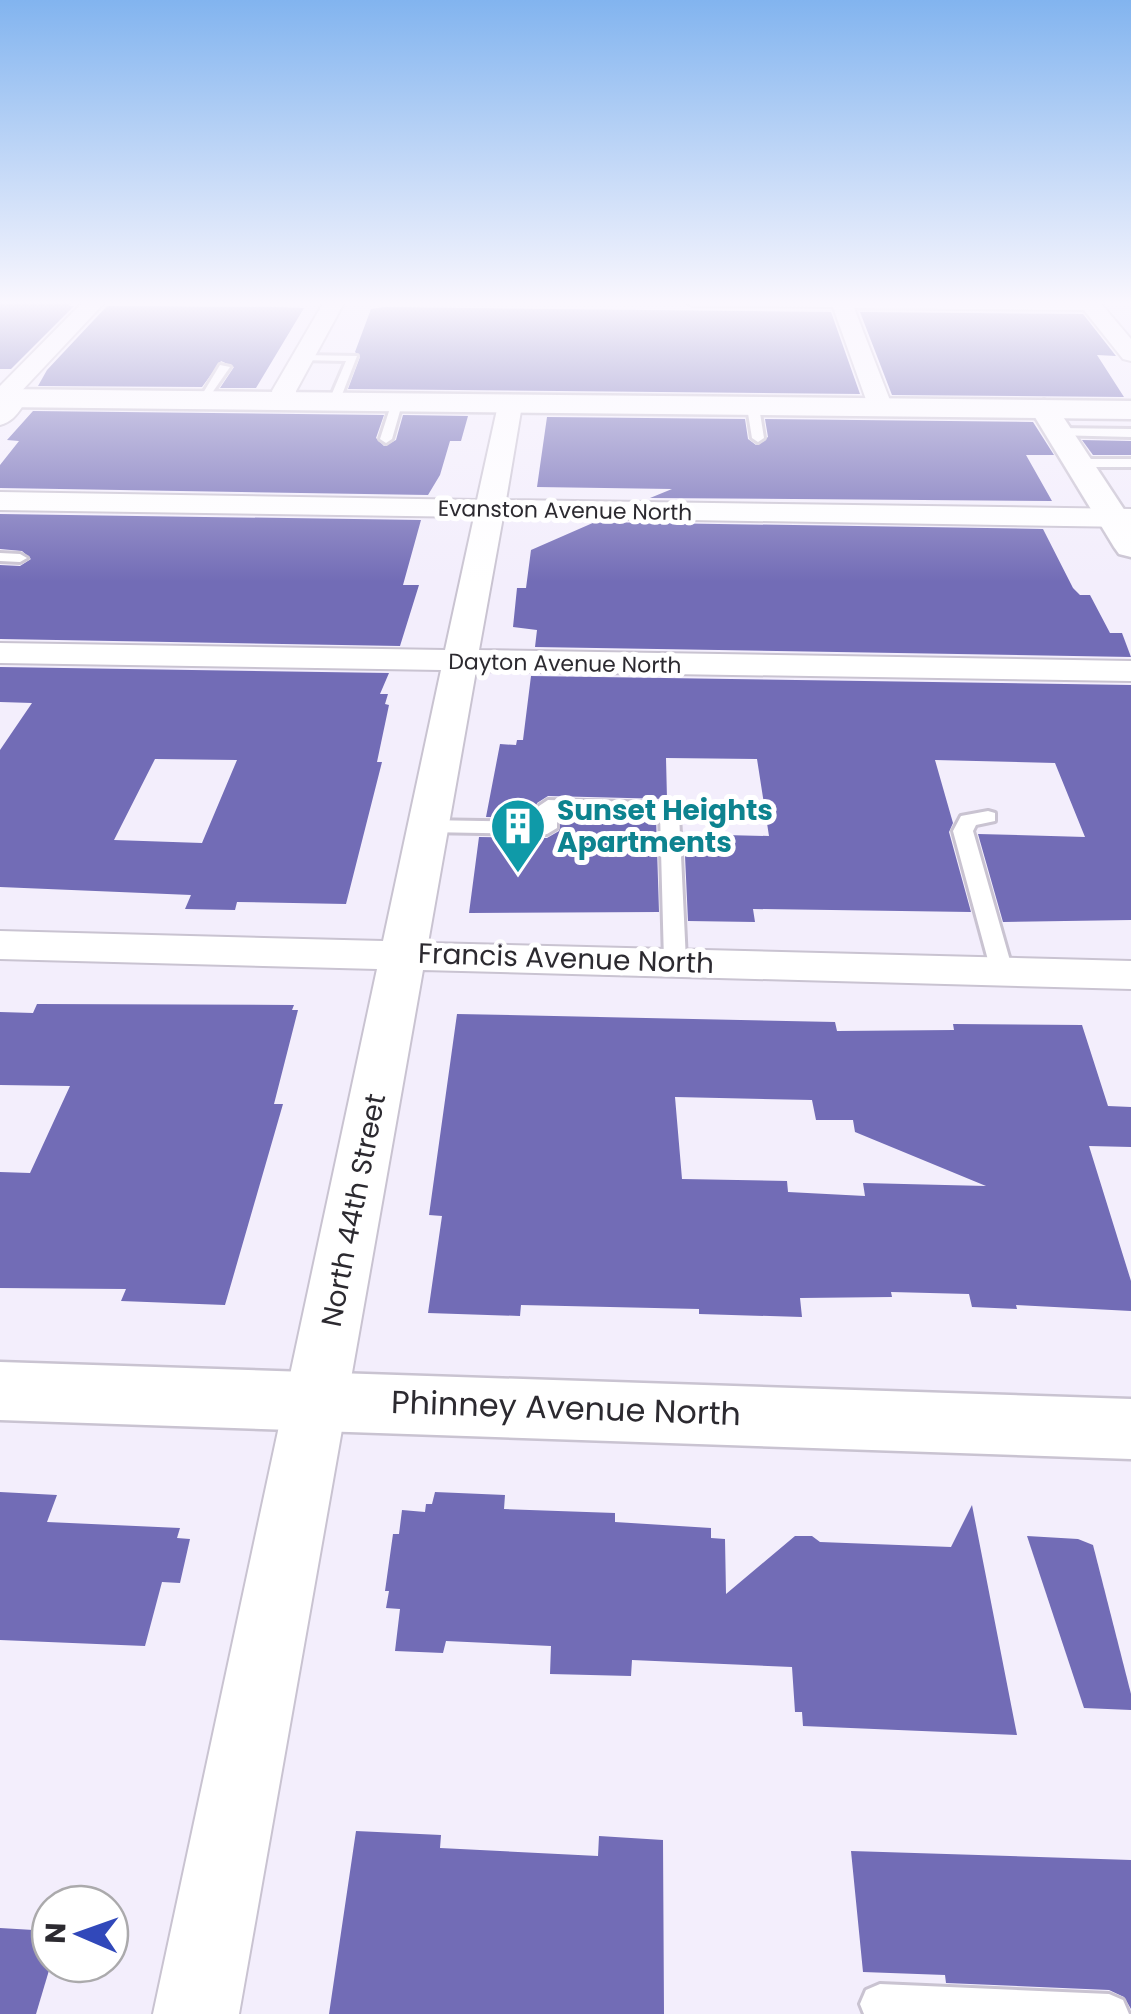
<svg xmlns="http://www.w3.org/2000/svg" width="1131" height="2014" viewBox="0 0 1131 2014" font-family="Poppins,sans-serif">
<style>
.building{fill:#726cb6;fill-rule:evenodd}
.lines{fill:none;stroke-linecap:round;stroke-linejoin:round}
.service-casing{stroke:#c9c3d1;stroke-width:6}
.minor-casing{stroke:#c9c3d1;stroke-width:4}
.tertiary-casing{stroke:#c9c3d1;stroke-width:5}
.secondary-casing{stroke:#c9c3d1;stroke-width:5}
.service{fill:#fff;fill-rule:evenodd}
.minor{fill:#fff;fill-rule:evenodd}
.tertiary{fill:#fff;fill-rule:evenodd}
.secondary{fill:#fff;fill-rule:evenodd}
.labels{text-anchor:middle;stroke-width:10;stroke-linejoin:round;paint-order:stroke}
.far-street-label{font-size:22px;fill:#2c2a30;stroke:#fff}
.culture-label{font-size:28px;font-weight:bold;fill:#0d838f;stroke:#fff;text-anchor:start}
.street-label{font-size:28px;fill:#2c2a30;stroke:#fff}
.near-street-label{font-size:32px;fill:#2c2a30;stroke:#fff}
</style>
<rect width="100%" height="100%" fill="#f3eefc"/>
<g class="building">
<polygon points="0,301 72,303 69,306 74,306 11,369 0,369"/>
<polygon points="107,306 276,307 304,308 256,388 220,388 234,367 221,361 202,387 38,386 47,370"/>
<polygon points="385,307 831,312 860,394 348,389 360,357 355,352 371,309"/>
<polygon points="860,312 1083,314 1116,356 1097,355 1124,397 892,395"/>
<polygon points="33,411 384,415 376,438 384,446 396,440 403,415 468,416 461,441 450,441 440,475 428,495 0,488 0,465 19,441 7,440"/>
<polygon points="547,417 745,419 748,439 756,445 768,437 765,419 1033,422 1054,455 1026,455 1052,501 650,498 672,489 537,487"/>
<polygon points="1082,440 1131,441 1131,455 1093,455"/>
<polygon points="0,514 421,520 403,585 419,585 400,646 0,639 0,565 20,566 31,559 22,551 0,549"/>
<polygon points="595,522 1043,529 1073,588 1080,595 1090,595 1110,633 1122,633 1131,657 535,647 537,630 513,627 517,588 526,588 531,550"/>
<path d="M0,667L389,673L380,694H388L385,704L389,705L377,762H382L346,904L237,902L235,910L185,909L191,895L0,887V750L32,703L0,702ZM155,759L237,760L202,843L114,840Z"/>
<polygon points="531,676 1131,685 1131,920 1003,922 978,834 1085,837 1055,763 935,760 953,823 949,832 971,912 753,909 755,922 688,921 684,834 769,836 757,759 666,758 667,799 548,796 537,803 534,818 486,817 500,744 516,745 517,740 523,740"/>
<polygon points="561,816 656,817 659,912 469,913 479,837 547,838 559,831"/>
<polygon points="37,1004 294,1005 292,1010 298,1010 274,1104 283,1104 225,1305 121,1301 126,1289 0,1288 0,1172 30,1173 70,1086 0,1085 0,1012 33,1013"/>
<path d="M457,1014L835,1022L837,1031L954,1030L953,1024L1082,1025L1108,1106L1131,1107V1147L1089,1146L1131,1281V1311L1016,1305L1017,1309L972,1307L969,1294L891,1292L892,1297L800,1298L802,1317L699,1314V1309L521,1305L520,1316L428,1313L442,1216L429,1215ZM675,1097L812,1100L816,1120H853L855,1132L986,1186L863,1183L865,1196L788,1192L787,1181L682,1179Z"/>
<polygon points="0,1492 57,1495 47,1522 180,1528 177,1538 190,1539 180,1583 162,1582 145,1646 0,1640"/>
<polygon points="435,1492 505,1495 504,1509 615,1513 615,1522 711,1528 711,1538 725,1539 726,1594 795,1536 812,1536 820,1542 951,1547 972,1505 1017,1735 803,1726 802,1712 795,1712 792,1667 632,1660 631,1676 550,1674 551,1646 446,1641 443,1653 395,1651 400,1609 386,1608 389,1591 385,1591 393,1534 399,1534 402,1510 425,1512 426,1504 432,1504"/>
<polygon points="1027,1536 1078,1539 1093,1545 1131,1694 1131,1710 1084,1708"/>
<polygon points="356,1831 441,1835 440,1848 598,1856 599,1836 663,1840 664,2014 329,2014"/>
<polygon points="851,1851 1131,1860 1131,2009 1124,1997 1109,1990 946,1983 945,1975 863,1972"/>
<polygon points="0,1928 50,1931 50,1967 36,2014 0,2014"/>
</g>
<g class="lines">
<g class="service-casing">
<g id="service">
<polygon points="303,355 357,356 338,405 328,403 346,361 299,360"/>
<polygon points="220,365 230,367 205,403 197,403"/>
<polygon points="392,402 402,404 392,439 386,443 380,439"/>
<polygon points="753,403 759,407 764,438 758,442 752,438 747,407"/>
<polygon points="1058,428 1131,429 1131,437 1054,435 1054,429"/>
<polygon points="1131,459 1131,467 1077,467 1071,463 1077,459"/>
<polygon points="0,553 20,554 27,558 20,562 0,561"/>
<polygon points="548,800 741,805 743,809 734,815 679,814 686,961 683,966 667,966 664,961 660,813 557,812 557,828 547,834 426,832 416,826 426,820 538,822 539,806"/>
<polygon points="988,811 995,813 995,821 976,825 973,831 1013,971 1002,978 991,971 953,831 961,816"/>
<polygon points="880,1984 1109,1994 1123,2000 1129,2014 864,2014 860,2004 866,1990"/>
</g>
</g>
<g class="minor-casing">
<g id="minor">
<path d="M85,300H107L15,398L22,407C16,416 11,422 0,425V386Z"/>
<polygon points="325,300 345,301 296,391 296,402 284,409 275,407 272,391"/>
<polygon points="682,300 1098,300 1131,339 1131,361 1123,359 1084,310 854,308 893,408 881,415 869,408 833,307 692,306"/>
<polygon points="510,398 522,405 506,500 1131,509 1131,527 503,517 479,650 1131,661 1131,681 476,671 428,943 1131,961 1131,989 423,970 239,2014 153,2014 377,969 0,959 0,931 383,941 441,670 0,663 0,643 445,650 474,517 0,510 0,492 477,500 498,405"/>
</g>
</g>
<g class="tertiary-casing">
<g id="tertiary">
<polygon points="1044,400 1054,403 1131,520 1131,557 1119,554 1114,547 1030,409 1034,403"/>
<polygon points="0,1362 1131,1399 1131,1459 0,1420"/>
</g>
</g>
<g class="secondary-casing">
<polygon id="secondary" points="0,389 1131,401 1131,419 0,407"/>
</g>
<use href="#service" class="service"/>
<use href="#minor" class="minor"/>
<use href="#tertiary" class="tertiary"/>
<use href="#secondary" class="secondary"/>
</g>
<linearGradient id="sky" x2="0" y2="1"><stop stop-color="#82b4ef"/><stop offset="0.52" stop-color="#faf7fe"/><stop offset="1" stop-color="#faf7fe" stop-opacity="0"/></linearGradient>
<rect width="1131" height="582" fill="url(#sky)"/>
<defs>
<g id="building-pin" transform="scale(2.875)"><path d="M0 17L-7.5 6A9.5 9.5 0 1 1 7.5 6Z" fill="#0f9aa8" stroke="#fff"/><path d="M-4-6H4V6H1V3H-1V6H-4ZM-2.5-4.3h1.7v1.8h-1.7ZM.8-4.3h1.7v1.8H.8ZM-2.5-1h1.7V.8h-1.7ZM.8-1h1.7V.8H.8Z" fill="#fff"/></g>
</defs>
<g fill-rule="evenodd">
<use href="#building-pin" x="518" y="826"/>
</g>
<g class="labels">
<g class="far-street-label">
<text transform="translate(565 510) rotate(1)" y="8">Evanston Avenue North</text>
<text transform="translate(565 663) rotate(1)" y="8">Dayton Avenue North</text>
</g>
<g class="culture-label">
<text x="557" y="820">Sunset Heights<tspan x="557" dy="32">Apartments</tspan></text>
</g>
<g class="street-label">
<text transform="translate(566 958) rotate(2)" y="10">Francis Avenue North</text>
<text transform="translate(353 1210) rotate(-79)" y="10">North 44th Street</text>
</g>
<g class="near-street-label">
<text transform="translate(566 1408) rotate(2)" y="11">Phinney Avenue North</text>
</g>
</g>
<g transform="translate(80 1934) rotate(272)"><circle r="48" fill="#ffffff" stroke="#abaaac" stroke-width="2.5"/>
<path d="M0-8L18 38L0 25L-18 38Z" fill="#3148ba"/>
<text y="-15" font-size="28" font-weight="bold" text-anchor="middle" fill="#2c2a30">N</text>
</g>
</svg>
